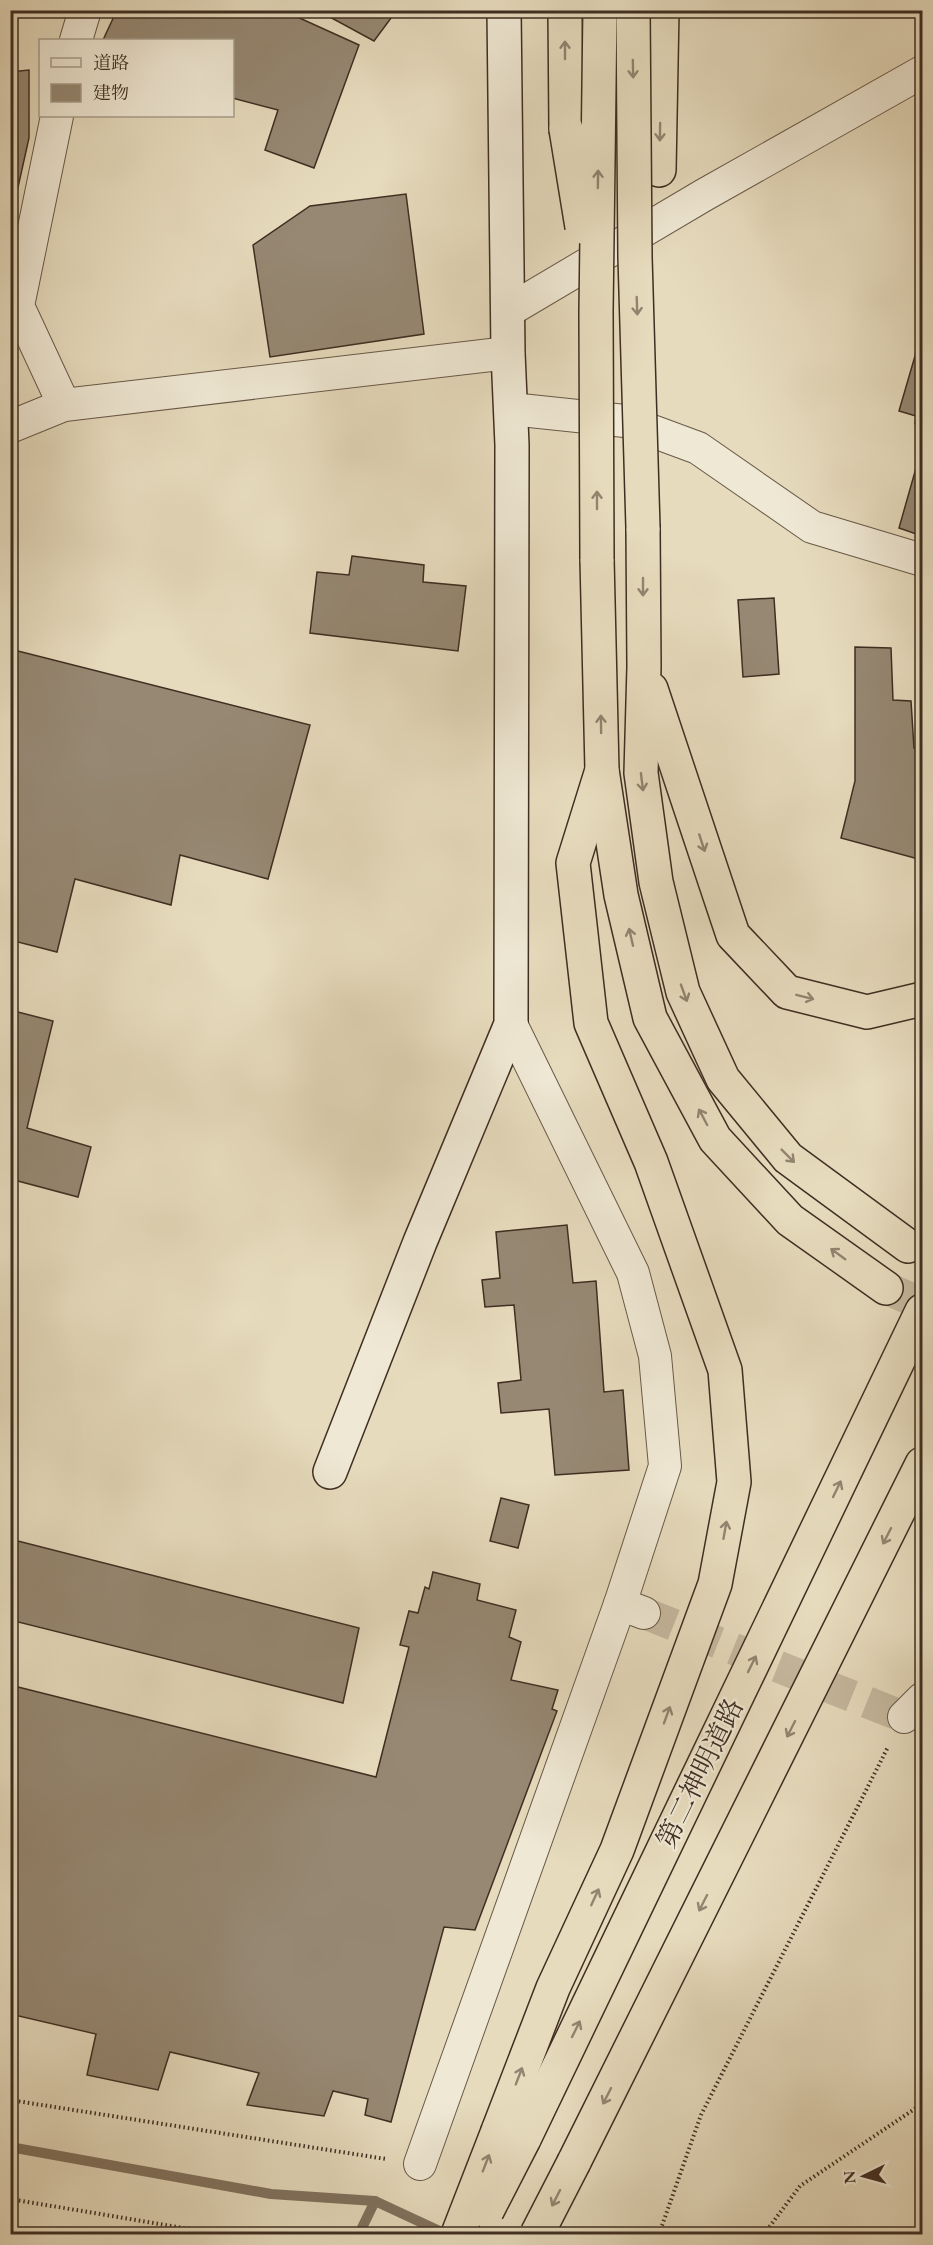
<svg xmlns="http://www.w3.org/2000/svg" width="933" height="2245" viewBox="0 0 933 2245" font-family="'EB Garamond','Noto Serif JP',serif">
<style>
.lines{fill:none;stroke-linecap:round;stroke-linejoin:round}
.stream{stroke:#81725f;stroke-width:10}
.building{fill:#968873;stroke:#3f2e22;stroke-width:1.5}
.street-tunnel{stroke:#c5b89e;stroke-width:32;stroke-dasharray:32 16;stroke-linecap:butt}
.highway-tunnel{stroke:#c5b89e;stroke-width:33;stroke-dasharray:33 16;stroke-linecap:butt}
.street-casing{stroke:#695949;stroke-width:34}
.secondary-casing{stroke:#3f2e22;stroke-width:36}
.highway-casing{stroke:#3f2e22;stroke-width:36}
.path{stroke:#3f2e22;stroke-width:4;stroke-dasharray:1.5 3;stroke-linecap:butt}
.street{stroke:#efe8d4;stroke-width:32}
.secondary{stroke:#efe8d4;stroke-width:33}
.highway{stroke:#e6dbbd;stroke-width:33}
.highway-bridge-casing{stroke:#3f2e22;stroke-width:36;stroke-linecap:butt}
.highway-bridge{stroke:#e6dbbd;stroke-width:33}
.oneway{stroke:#928470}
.labels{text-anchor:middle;stroke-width:4.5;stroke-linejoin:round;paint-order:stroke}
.street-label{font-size:27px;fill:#3f2e22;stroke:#efe8d4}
</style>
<rect width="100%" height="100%" fill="#e6dbbd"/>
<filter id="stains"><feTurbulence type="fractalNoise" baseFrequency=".00333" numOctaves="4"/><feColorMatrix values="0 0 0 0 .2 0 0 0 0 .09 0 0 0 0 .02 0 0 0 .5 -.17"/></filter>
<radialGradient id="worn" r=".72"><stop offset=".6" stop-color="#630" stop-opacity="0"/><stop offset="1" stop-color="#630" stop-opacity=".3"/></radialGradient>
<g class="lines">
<g class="stream">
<polyline points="10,2147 271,2194 375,2201 446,2234"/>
<polyline points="359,2234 375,2201"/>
</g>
</g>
<g class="building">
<polygon points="117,10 282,10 359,45 314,168 265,150 278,110 232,98 232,40 103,40"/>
<polygon points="317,10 397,10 374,41"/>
<polygon points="29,70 29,138 10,223 10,72"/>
<polygon points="406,194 424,334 270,357 253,245 310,206"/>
<polygon points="917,349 922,350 922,426 915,424 916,416 899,411"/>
<polygon points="918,461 922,463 922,536 899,528"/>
<polygon points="352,556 424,565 423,582 466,586 458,651 310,633 317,572 349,575"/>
<polygon points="774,598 779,674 743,677 738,600"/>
<polygon points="855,647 891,648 893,700 911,701 914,748 922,752 922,860 841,838 855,781"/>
<polygon points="10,649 310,725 268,879 180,855 171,905 75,879 57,952 10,940"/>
<polygon points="10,1010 53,1021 27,1128 91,1147 78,1197 14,1180 10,1192"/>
<polygon points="567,1225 573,1283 596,1281 604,1392 623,1390 629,1470 555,1475 549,1409 501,1413 498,1383 521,1380 514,1305 485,1307 482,1280 500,1278 496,1232"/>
<polygon points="501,1498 529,1505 518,1548 490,1541"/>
<polygon points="10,1539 359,1628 343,1703 10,1620"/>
<polygon points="433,1572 480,1584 477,1600 516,1610 509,1637 521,1642 511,1680 558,1690 552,1709 557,1711 475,1930 444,1927 391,2122 365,2115 368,2099 333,2091 324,2116 247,2105 259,2073 170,2052 158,2090 87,2075 96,2034 10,2014 10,1685 376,1777 409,1647 400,1645 409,1611 418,1613 425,1587 429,1589"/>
</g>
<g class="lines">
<polyline class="street-tunnel" points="644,1613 904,1717"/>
<polyline class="highway-tunnel" points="886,1288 922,1304"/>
<g class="street-casing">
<g id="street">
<polyline points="76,40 85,10"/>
<polyline points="57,116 18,306 64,405"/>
<polyline points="508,311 704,195 922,72"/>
<polyline points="511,409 625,421 698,448 812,527 922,560"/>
<polyline points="10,427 64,405 508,353"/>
<polyline points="511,1024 633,1273 655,1356 665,1466 620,1604 644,1613"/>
<polyline points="904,1717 922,1699"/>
<polyline points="420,2164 620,1604"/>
</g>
</g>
<g class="secondary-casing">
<polyline id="secondary" points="330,1472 420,1242 511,1024 512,445 508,353 504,10"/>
</g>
<g class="highway-casing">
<g id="highway">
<polyline points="565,10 566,129"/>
<polyline points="659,170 662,10"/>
<polyline points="643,528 644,667 641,773 656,882 683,992 723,1079 788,1158 908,1246"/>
<polyline points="597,559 602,770 621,895 650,1018 715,1139 790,1220 886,1288"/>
<polyline points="651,689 733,935 787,992 867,1012 922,999"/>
<polyline points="498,2131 553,1988 617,1850 715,1584 734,1482 725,1370 651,1162 591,1023 573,863 602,770"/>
<polyline points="524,2139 922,1311"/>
<polyline points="574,2162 922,1464"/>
</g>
</g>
<g class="path">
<polyline points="10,2100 386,2159"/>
<polyline points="10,2199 220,2234"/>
<polyline points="659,2234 701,2115 888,1747"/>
<polyline points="764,2234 800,2186 922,2104"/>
</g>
<use href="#street" class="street"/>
<use href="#secondary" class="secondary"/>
<use href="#highway" class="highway"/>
<g class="highway-bridge-casing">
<g id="highway-bridge">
<polyline points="633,10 635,257 643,528"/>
<polyline points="566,129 582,227"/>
<polyline points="597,559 596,312 600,10"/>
<polyline points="487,2211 524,2139"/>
<polyline points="458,2234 498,2131"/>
<polyline points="537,2234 574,2162"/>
</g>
</g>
<use href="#highway-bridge" class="highway-bridge"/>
</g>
<defs><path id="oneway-shaft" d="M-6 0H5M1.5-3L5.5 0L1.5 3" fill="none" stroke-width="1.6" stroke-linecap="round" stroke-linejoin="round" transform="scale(1.5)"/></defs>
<g class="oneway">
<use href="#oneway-shaft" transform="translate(565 50) rotate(-90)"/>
<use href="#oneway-shaft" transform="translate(633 69) rotate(89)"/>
<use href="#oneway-shaft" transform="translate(660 132) rotate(91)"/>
<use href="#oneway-shaft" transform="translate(598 179) rotate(-89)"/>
<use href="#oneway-shaft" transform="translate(637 306) rotate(88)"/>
<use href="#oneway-shaft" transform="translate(597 500) rotate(-90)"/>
<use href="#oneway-shaft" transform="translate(643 587) rotate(90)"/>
<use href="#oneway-shaft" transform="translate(601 724) rotate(-91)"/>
<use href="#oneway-shaft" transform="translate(642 782) rotate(83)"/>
<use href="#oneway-shaft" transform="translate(702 843) rotate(72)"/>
<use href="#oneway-shaft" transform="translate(631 937) rotate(-103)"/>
<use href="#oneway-shaft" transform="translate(684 993) rotate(70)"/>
<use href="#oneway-shaft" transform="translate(805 997) rotate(14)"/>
<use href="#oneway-shaft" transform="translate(703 1117) rotate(-118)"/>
<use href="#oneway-shaft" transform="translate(788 1156) rotate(45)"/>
<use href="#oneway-shaft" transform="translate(838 1254) rotate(-144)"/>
<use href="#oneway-shaft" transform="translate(837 1489) rotate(-64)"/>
<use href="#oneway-shaft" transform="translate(725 1530) rotate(-80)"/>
<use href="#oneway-shaft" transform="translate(887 1536) rotate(117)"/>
<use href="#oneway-shaft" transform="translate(752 1664) rotate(-64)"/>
<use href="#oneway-shaft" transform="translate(667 1715) rotate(-70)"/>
<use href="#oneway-shaft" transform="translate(791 1729) rotate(117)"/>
<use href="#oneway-shaft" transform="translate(595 1897) rotate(-65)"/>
<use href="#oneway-shaft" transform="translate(703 1903) rotate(117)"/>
<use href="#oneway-shaft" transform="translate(576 2029) rotate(-64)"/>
<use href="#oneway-shaft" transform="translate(519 2076) rotate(-69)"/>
<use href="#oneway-shaft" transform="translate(607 2096) rotate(117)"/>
<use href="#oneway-shaft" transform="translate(486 2163) rotate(-69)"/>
<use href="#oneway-shaft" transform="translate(556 2198) rotate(117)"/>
</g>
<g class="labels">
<g class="street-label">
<text transform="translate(700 1773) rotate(-64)" y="9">第二神明道路</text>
</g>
</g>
<rect width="933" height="2245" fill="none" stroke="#e6dbbd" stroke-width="36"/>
<rect x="12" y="12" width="909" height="2221" fill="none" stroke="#3f2e22" stroke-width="3"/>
<rect x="18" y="18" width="897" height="2209" fill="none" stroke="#3f2e22" stroke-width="1.5"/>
<rect x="39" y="39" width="195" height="78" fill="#efe8d4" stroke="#a99e8d" stroke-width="1.5"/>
<rect x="51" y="58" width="30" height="9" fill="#efe8d4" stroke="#a99e8d" stroke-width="1.5"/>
<text x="93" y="69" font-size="18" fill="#3f2e22">道路</text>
<rect x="51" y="84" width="30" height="18" fill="#968873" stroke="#a99e8d" stroke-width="1.5"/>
<text x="93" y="99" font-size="18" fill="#3f2e22">建物</text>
<g transform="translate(864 2176) rotate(265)" stroke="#efe8d4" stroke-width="4.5" paint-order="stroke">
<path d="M0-4.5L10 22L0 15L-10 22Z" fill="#3f2e22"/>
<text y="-9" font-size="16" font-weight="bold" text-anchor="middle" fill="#3f2e22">N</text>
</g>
<rect width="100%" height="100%" filter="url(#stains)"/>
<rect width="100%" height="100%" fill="url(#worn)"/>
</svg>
